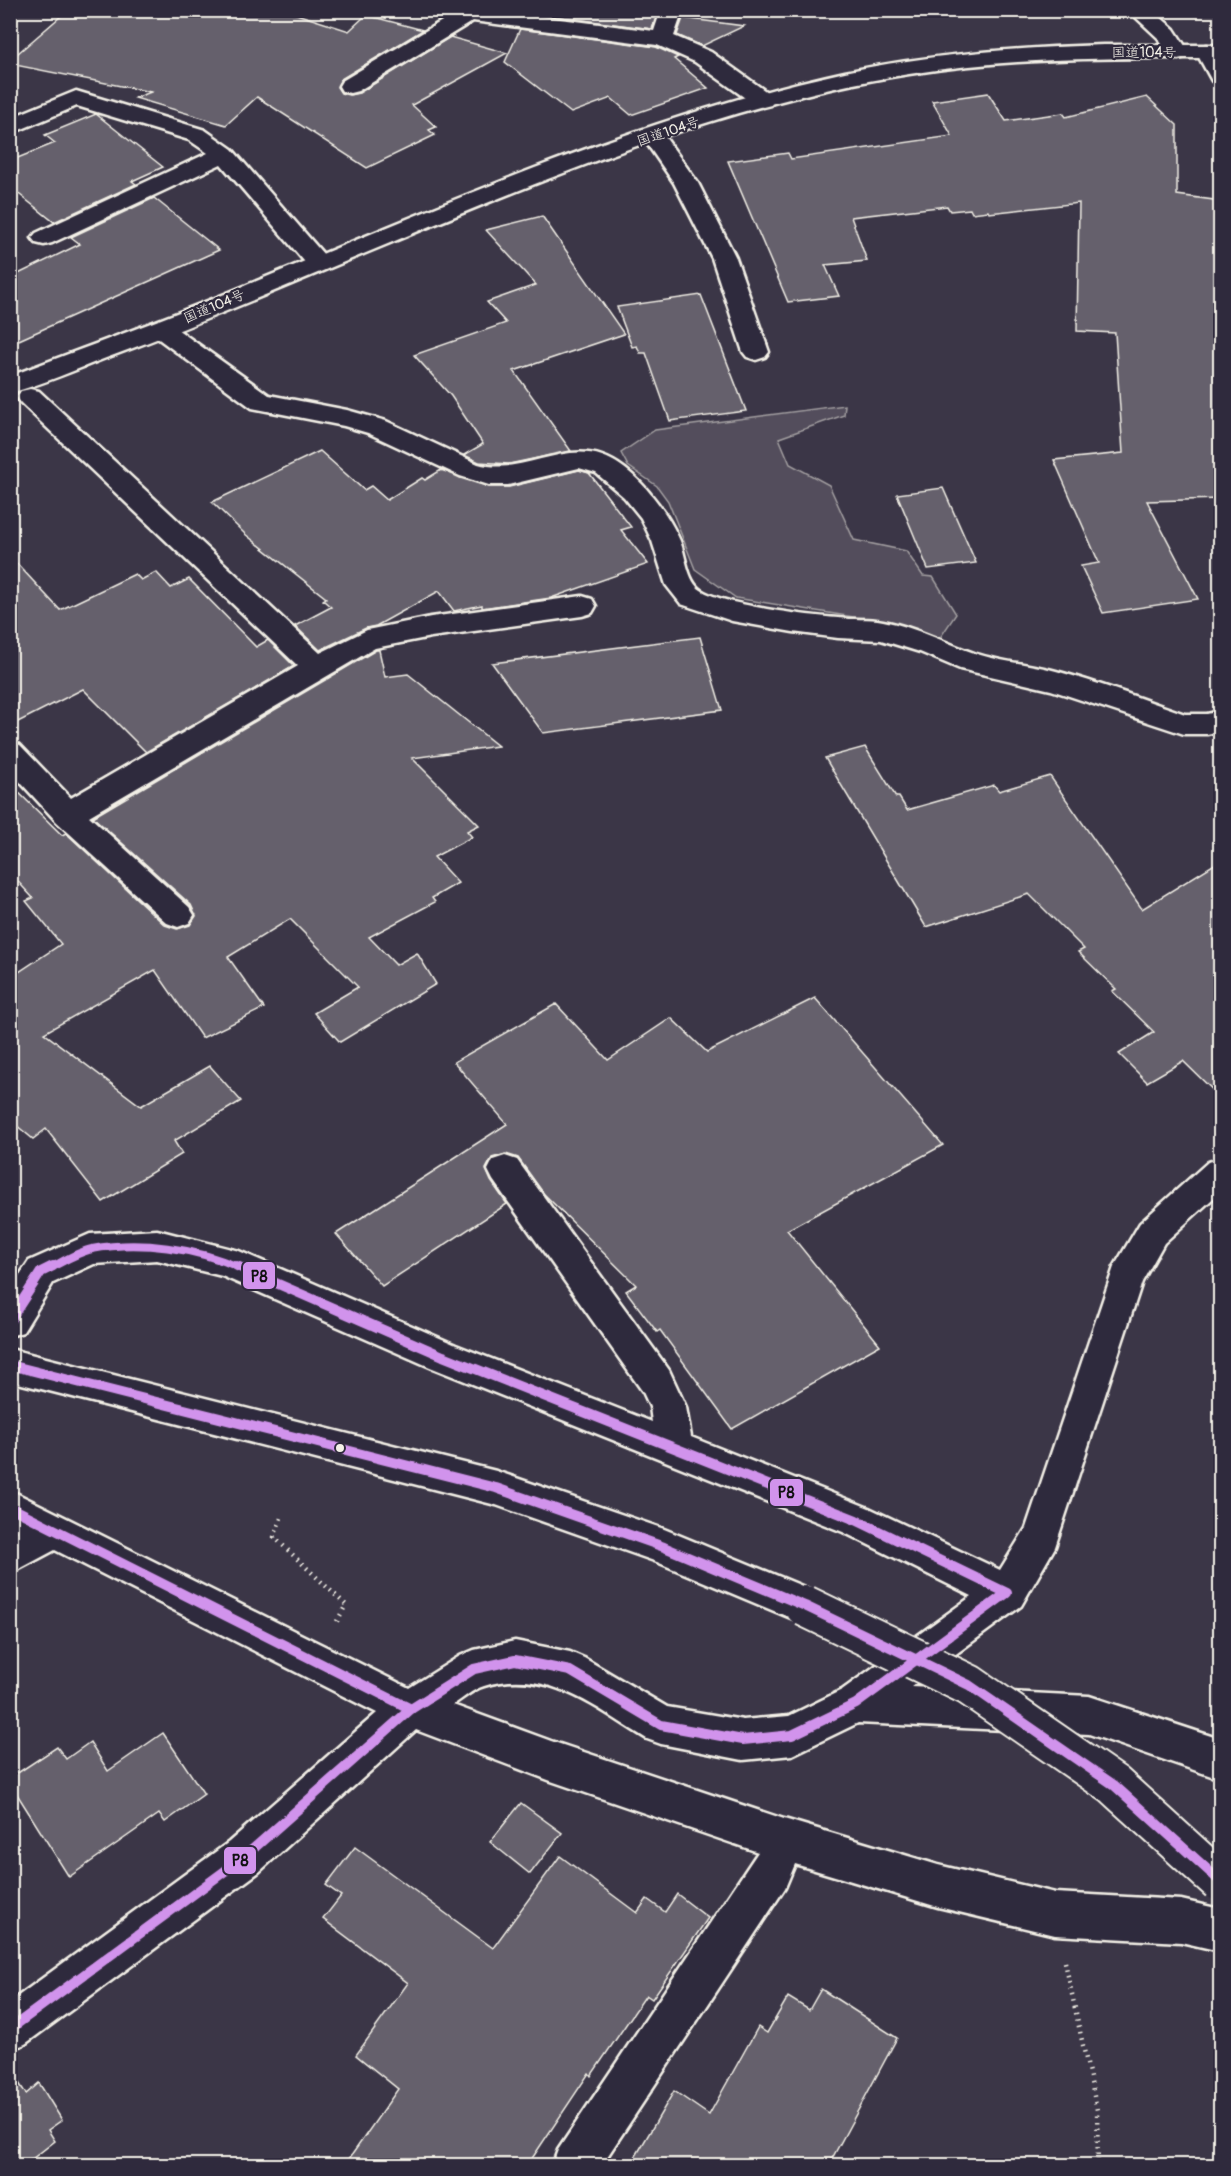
<svg xmlns="http://www.w3.org/2000/svg" width="1231" height="2176" viewBox="0 0 1231 2176" font-family="Pangolin,'Klee One',sans-serif">
<style>
.green{fill:#534e5c;stroke:#a4a0a2;stroke-width:1.5}
.building{fill:#65616c;stroke:#f4f1e8;stroke-width:1.5}
.lines{fill:none;stroke-linecap:round;stroke-linejoin:round}
.minor-casing{stroke:#f4f1e8;stroke-width:5}
.primary-casing{stroke:#f4f1e8;stroke-width:5}
.trunk-casing{stroke:#f4f1e8;stroke-width:5}
.path{stroke:#f4f1e8;stroke-width:4.5;stroke-dasharray:1.5 5;stroke-linecap:butt}
.minor{fill:#2f2a3d;fill-rule:evenodd}
.primary{fill:#2f2a3d;fill-rule:evenodd}
.trunk{fill:#2f2a3d;fill-rule:evenodd}
.primary-bridge-casing{stroke:#f4f1e8;stroke-width:44;stroke-linecap:butt}
.primary-bridge{stroke:#2f2a3d;stroke-width:40}
.bus-1-far1-casing{stroke:#2f2a3d;stroke-width:13}
.bus-1-casing{stroke:#2f2a3d;stroke-width:15}
.bus-1-far1{stroke:#d193ec;stroke-width:8}
.bus-1{stroke:#d193ec;stroke-width:10}
.bus-dot{fill:#f4f1e8;stroke:#2f2a3d;stroke-width:2}
.labels{text-anchor:middle;stroke-width:4.5;stroke-linejoin:round;paint-order:stroke}
.far-street-label{font-size:14px;fill:#f4f1e8;stroke:#2f2a3d}
.line-badge{stroke:#2f2a3d;stroke-width:2}
.pale-badge-label{font-size:16px;text-anchor:middle;font-weight:bold;fill:#111}
</style>
<rect width="100%" height="100%" fill="#3b3647"/>
<filter id="ink" filterUnits="userSpaceOnUse"><feTurbulence type="fractalNoise" baseFrequency=".0167" numOctaves="2"/><feDisplacementMap in="SourceGraphic" scale="12" xChannelSelector="R" yChannelSelector="G"/><feConvolveMatrix kernelMatrix="1 2 1 2 8 2 1 2 1" color-interpolation-filters="sRGB"/></filter>
<g filter="url(#ink)">
<polygon class="green" points="845,405 844,415 779,438 790,464 829,485 854,540 906,551 923,576 933,577 956,614 940,638 884,622 736,598 695,569 668,501 657,486 628,466 621,453 655,430"/>
<g class="building">
<polygon points="68,10 284,10 349,31 366,15 423,30 341,79 337,87 341,93 349,95 359,93 450,37 507,53 412,105 436,127 429,130 435,135 367,168 257,97 226,125 135,98 151,92 10,64 10,60"/>
<polygon points="530,10 628,10 657,14 652,29 529,13"/>
<polygon points="683,18 744,26 702,46 677,35"/>
<polygon points="520,29 656,47 678,57 674,59 708,88 631,115 611,98 571,113 505,62"/>
<polygon points="988,93 1006,121 1063,113 1066,117 1147,97 1177,125 1177,195 1221,201 1221,499 1147,501 1198,599 1103,613 1081,566 1099,563 1054,460 1123,453 1115,333 1077,331 1079,203 989,213 988,211 972,213 970,209 950,211 947,206 851,217 867,261 825,265 839,296 788,302 728,161 788,153 791,159 952,136 932,101"/>
<polygon points="96,114 163,167 132,181 136,184 54,222 10,187 10,161 55,143 45,135"/>
<polygon points="154,198 219,250 10,344 10,278 80,244 71,237"/>
<polygon points="542,216 624,334 514,371 571,451 509,464 479,462 464,455 483,444 451,396 414,355 506,323 487,302 536,285 486,230"/>
<polygon points="701,295 746,411 670,421 646,353 640,353 637,346 632,347 617,307"/>
<polygon points="320,451 364,490 371,486 387,500 422,478 425,480 441,470 489,487 509,487 579,470 589,473 631,527 621,530 648,564 551,598 482,608 482,605 454,611 439,591 376,626 366,628 320,650 295,626 331,607 323,600 326,598 245,534 212,502"/>
<polygon points="943,488 976,563 928,569 897,494"/>
<polygon points="10,556 60,610 135,574 141,580 156,572 171,588 189,579 256,647 268,640 294,666 146,752 83,689 10,726"/>
<polygon points="700,637 722,710 543,733 492,663"/>
<polygon points="376,650 379,650 385,677 408,674 498,746 412,758 479,825 467,831 472,837 434,857 458,883 432,898 435,902 369,937 396,965 417,953 436,984 340,1042 314,1013 358,987 290,919 228,957 264,1008 202,1038 155,970 44,1033 141,1106 210,1066 241,1101 174,1141 182,1154 103,1202 46,1129 33,1139 10,1120 10,978 61,944 26,901 33,898 10,873 10,784 62,835 66,833 165,925 177,929 190,925 196,916 191,905 93,817"/>
<polygon points="865,747 896,797 899,797 907,810 994,785 999,791 1050,776 1142,909 1221,860 1221,1098 1183,1061 1147,1082 1119,1054 1154,1032 1112,991 1116,989 1078,952 1084,949 1029,894 926,927 825,758"/>
<polygon points="815,998 943,1145 787,1230 880,1345 732,1429 660,1330 657,1332 626,1291 636,1285 544,1194 518,1158 506,1154 492,1158 486,1169 491,1181 507,1204 382,1286 336,1234 507,1124 454,1062 556,1004 608,1060 671,1018 707,1052"/>
<polygon points="163,1733 204,1794 165,1822 159,1814 69,1877 10,1783 10,1778 57,1747 66,1759 90,1742 108,1771"/>
<polygon points="521,1803 562,1833 530,1874 490,1842"/>
<polygon points="355,1847 493,1948 560,1856 637,1913 647,1899 665,1912 677,1894 708,1918 652,1999 646,1995 591,2076 589,2073 527,2166 344,2166 398,2089 356,2055 408,1983 323,1919 341,1896 326,1885"/>
<polygon points="821,1989 897,2038 828,2166 630,2166 674,2091 709,2115 758,2027 767,2033 788,1997 809,2010"/>
<polygon points="10,2069 26,2094 39,2083 62,2120 48,2130 55,2141 23,2166 10,2166"/>
</g>
<g class="lines">
<g class="minor-casing">
<g id="minor">
<polygon points="424,10 489,10 654,31 661,10 683,10 674,36 711,52 771,95 774,100 771,105 763,107 755,105 695,62 657,45 473,21 358,91 350,93 342,91 339,86 342,81 447,18 426,15"/>
<polygon points="1128,10 1152,10 1174,29 1189,52 1186,57 1178,59 1170,57 1158,38"/>
<polygon points="1207,45 1215,47 1220,57 1220,83 1212,81 1196,52 1199,47"/>
<polygon points="76,91 205,130 232,149 331,263 328,268 319,270 310,268 221,164 52,243 44,245 36,243 32,238 36,233 208,153 189,140 77,106 10,134 10,118"/>
<polygon points="652,128 660,130 698,183 736,258 769,352 765,357 756,360 747,357 743,352 712,258 674,183 641,135 644,130"/>
<path d="M161,321L170,324L269,395L347,410L386,421L478,464C520,476 561,442 602,456C635,467 667,511 680,541C686,556 687,581 701,590C723,605 808,616 838,618C852,620 868,618 883,621C916,627 945,643 977,654C1002,662 1030,664 1056,671C1100,683 1142,699 1185,714H1207L1220,711V731L1207,734H1184L1051,690L960,669L920,652L881,640L838,638L793,632L732,621L681,604L666,585L652,541L641,518L624,497L596,473L579,468L508,485H489L460,476L368,433L344,426L252,408L152,334L149,329L152,324Z"/>
<polygon points="30,389 39,391 320,653 367,630 431,617 582,596 592,599 596,606 592,613 582,616 431,637 375,648 89,816 189,907 194,915 189,923 178,927 167,923 57,822 10,771 10,742 20,745 71,798 298,666 21,403 17,397 21,391"/>
<path d="M505,1156L517,1160L669,1370L686,1407L691,1437L869,1508L1000,1570L1026,1528L1114,1267L1140,1223L1208,1162L1220,1158V1192L1164,1243L1142,1282L1055,1547L1021,1606L911,1687L1089,1696L1220,1739V1779L1089,1734L858,1723L792,1755L743,1760L661,1744L647,1739C596,1708 547,1666 484,1686C473,1689 462,1699 453,1705L551,1741L784,1819L938,1865L1055,1893L1181,1900L1220,1909V1951L1181,1942L1055,1935L938,1907L795,1864L785,1888L601,2166H552L558,2150L758,1852L551,1781L416,1730L259,1872L25,2044L10,2050V2002L229,1842L377,1713L55,1550L10,1574V1536L18,1531L10,1527V1490L409,1688L460,1656L474,1650L515,1641L570,1652L584,1658L667,1707L743,1720L789,1716L842,1690L972,1596L843,1532L430,1367L222,1276L157,1260L94,1264L53,1283L23,1332L10,1336V1290L29,1261L90,1234L157,1230L239,1251L456,1345L652,1422L650,1407L643,1392L493,1180L488,1170L493,1160Z"/>
</g>
</g>
<g class="primary-casing">
<polygon id="primary" points="10,1349 496,1471 664,1529 819,1593 824,1606 819,1619 805,1624 657,1562 496,1505 10,1381"/>
</g>
<g class="trunk-casing">
<path id="trunk" d="M1103,45H1220V58C1116,58 1012,57 909,74C729,102 557,174 390,243C295,282 202,323 106,358C75,370 43,384 10,393V376C86,347 162,320 237,289C436,208 635,118 845,72C930,54 1017,48 1103,45Z"/>
</g>
<g class="path">
<polyline points="281,1518 274,1537 346,1605 336,1623"/>
<polyline points="1065,1962 1097,2110 1098,2166"/>
</g>
<use href="#minor" class="minor"/>
<use href="#primary" class="primary"/>
<use href="#trunk" class="trunk"/>
<g class="primary-bridge-casing">
<polyline id="primary-bridge" points="805,1606 969,1685 1114,1785 1220,1881"/>
</g>
<use href="#primary-bridge" class="primary-bridge"/>
<g class="bus-1-far1-casing">
<path id="bus-1-far1" d="M50,1268C62,1262 78,1252 92,1249C140,1240 195,1248 241,1268"/>
</g>
<g class="bus-1-casing">
<g id="bus-1">
<polyline points="10,1320 41,1272 53,1266"/>
<polyline points="10,1365 496,1488 664,1547 805,1606 969,1685 1114,1785 1220,1881"/>
<polyline points="10,1507 411,1709"/>
<polyline points="10,2029 244,1857 411,1709 474,1669 515,1660 570,1671 661,1725 743,1740 792,1735 856,1704 1007,1593 856,1520 443,1356 237,1266"/>
</g>
</g>
<use href="#bus-1-far1" class="bus-1-far1"/>
<use href="#bus-1" class="bus-1"/>
</g>
</g>
<circle class="bus-dot" cx="340" cy="1448" r="5"/>
<g class="labels">
<g class="far-street-label">
<text x="1144" y="57">国道104号</text>
<text transform="translate(668 131) rotate(-19)" y="5">国道104号</text>
<text transform="translate(214 306) rotate(-23)" y="5">国道104号</text>
</g>
</g>
<g class="line-badge">
<rect x="242" y="1261" width="34" height="29" rx="6" fill="#d193ec"/>
<rect x="769" y="1478" width="35" height="29" rx="6" fill="#d193ec"/>
<rect x="223" y="1846" width="34" height="29" rx="6" fill="#d193ec"/>
</g>
<g class="pale-badge-label">
<text x="259" y="1282">P8</text>
<text x="786" y="1498">P8</text>
<text x="240" y="1866">P8</text>
</g>
<rect width="1231" height="2176" fill="none" stroke="#2f2a3d" stroke-width="36"/>
<rect x="18" y="18" width="1195" height="2140" fill="none" stroke="#f4f1e8" stroke-width="2" filter="url(#ink)"/>
</svg>
